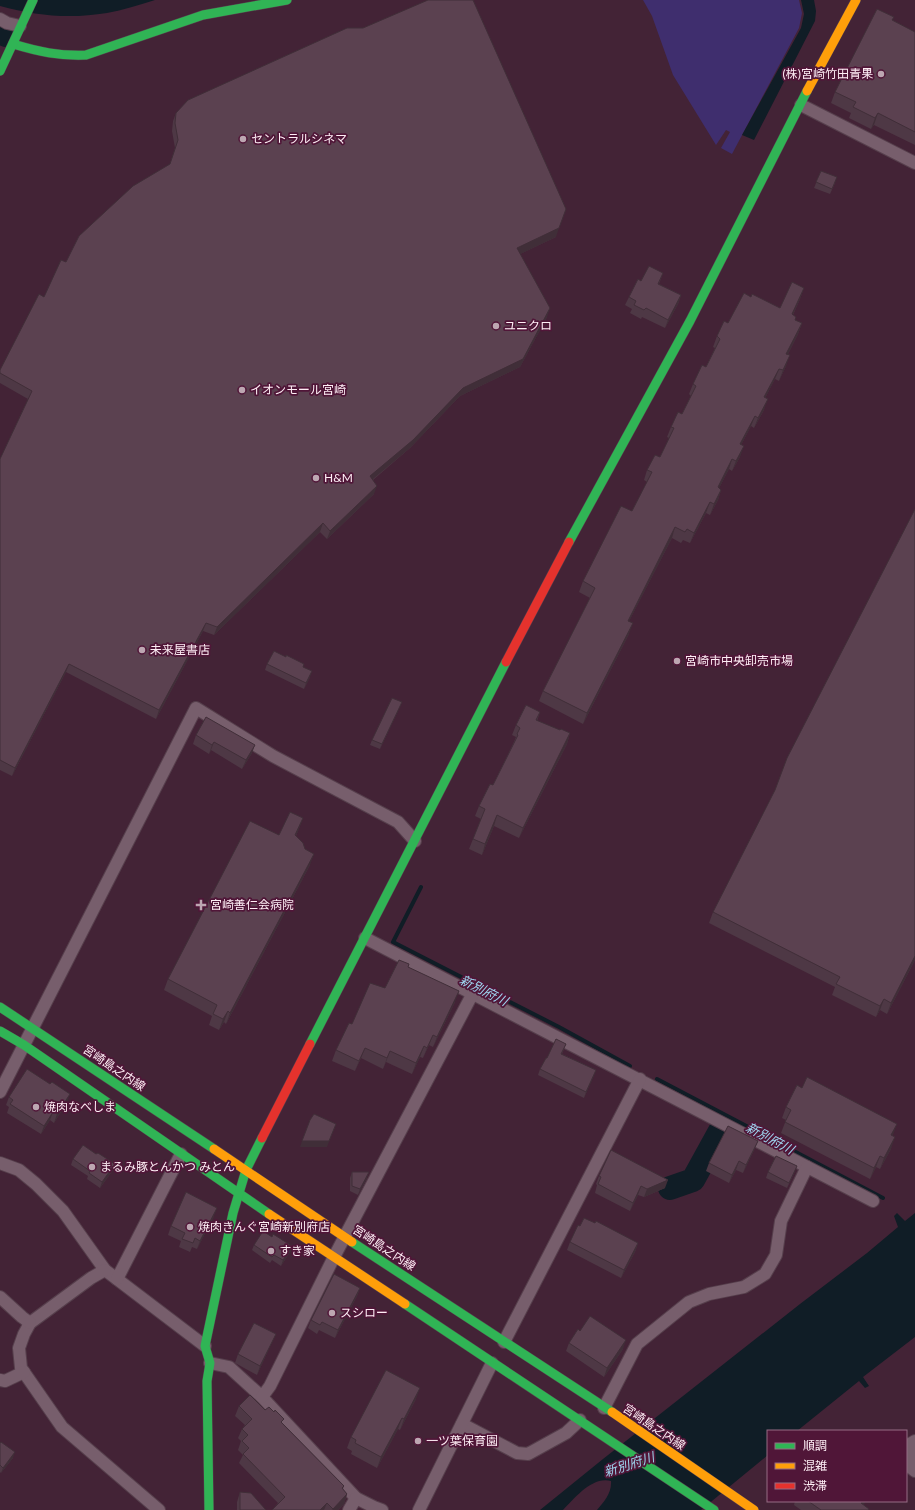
<svg xmlns="http://www.w3.org/2000/svg" width="915" height="1510" viewBox="0 0 915 1510" font-family="Lato,'Noto Sans JP',sans-serif">
<style>
.green{fill:#3f2e6e}
.water{fill:#101d26}
.lines{fill:none;stroke-linecap:round;stroke-linejoin:round}
.stream{stroke:#101d26;stroke-width:4}
.river{stroke:#101d26;stroke-width:24}
.street-casing{stroke:#563f4c;stroke-width:14}
.fast-casing{stroke:#563f4c;stroke-width:10}
.slow-casing{stroke:#563f4c;stroke-width:10}
.jam-casing{stroke:#563f4c;stroke-width:10}
.street{stroke:#775e6c;stroke-width:12}
.fast{stroke:#30b455;stroke-width:9}
.slow{stroke:#ff9f0a;stroke-width:9}
.jam{stroke:#e5322d;stroke-width:9}
.wall{fill:#4e3845}
.shaded-wall{fill:#402e38}
.building{fill:#5b4150;stroke:#402e38}
.poi-dot{fill:#bda7b2;stroke:#501638;stroke-width:1.5}
.labels{text-anchor:middle;stroke-width:3.5;stroke-linejoin:round;paint-order:stroke}
.poi-label{font-size:12px;fill:#feeef5;stroke:#501638;text-anchor:start}
.street-label{font-size:12px;fill:#feeef5;stroke:#501638}
.water-label{font-size:13px;font-style:italic;fill:#9ed5ef;stroke:#501638}
</style>
<rect width="100%" height="100%" fill="#432336"/>
<polygon class="green" points="643,0 799,0 802,13 799,28 732,154 721,148 730,132 726,130 716,145 673,75 652,16"/>
<g class="water">
<path d="M0,0H155C139,5 123,10 107,13C70,19 36,16 0,6Z"/>
<polygon points="801,0 814,0 816,11 815,21 754,140 742,135 801,28 804,14"/>
<path d="M897,1213L905,1221L915,1213V1337L863,1377L869,1386L865,1388L859,1381L797,1431H768V1455L701,1510H597C604,1502 612,1493 611,1481C592,1476 575,1498 563,1510H540L603,1459L800,1304L867,1253L898,1227L894,1216Z"/>
</g>
<g class="lines">
<g class="stream">
<polyline points="421,887 393,942 559,1027 630,1066"/>
<polyline points="657,1079 883,1198"/>
</g>
<g class="river">
<polyline points="0,32 6,35"/>
<polyline points="670,1188 693,1180 720,1131"/>
</g>
<g class="street-casing">
<g id="street">
<polyline points="0,19 7,23 20,26"/>
<polyline points="801,105 915,163"/>
<polyline points="365,938 873,1201"/>
<polyline points="0,1092 196,708 273,756 398,822 415,841"/>
<polyline points="0,1163 19,1170 36,1184 63,1211 105,1270 205,1346"/>
<polyline points="105,1270 91,1278 30,1323 24,1334 19,1348 21,1368 62,1427 159,1510"/>
<polyline points="117,1279 181,1154"/>
<polyline points="0,1297 22,1317 30,1323"/>
<polyline points="504,1342 640,1079"/>
<polyline points="210,1363 229,1367 262,1397 356,1498 374,1507 382,1510"/>
<polyline points="0,1380 5,1381 24,1372"/>
<polyline points="262,1397 270,1386 334,1257 473,993"/>
<polyline points="604,1408 637,1344 689,1302 709,1294 744,1287 765,1274 776,1255 781,1221 807,1167"/>
<polyline points="462,1424 517,1453 528,1454 566,1433 580,1420"/>
<polyline points="915,1441 910,1444 910,1467 915,1471"/>
<polyline points="349,1510 356,1498"/>
<polyline points="419,1510 492,1363"/>
</g>
</g>
<g class="fast-casing">
<g id="fast">
<path d="M13,44C40,52 58,56 86,55L203,15L287,0"/>
<polyline points="0,71 33,0"/>
<polyline points="569,542 690,321 807,91"/>
<polyline points="0,1007 214,1149"/>
<polyline points="0,1031 24,1045 269,1214"/>
<polyline points="310,1044 506,662"/>
<polyline points="352,1242 612,1412"/>
<polyline points="405,1304 714,1510"/>
<polyline points="209,1510 207,1381 210,1363 205,1346 233,1213 246,1170 262,1138"/>
</g>
</g>
<g class="slow-casing">
<g id="slow">
<polyline points="807,91 856,0"/>
<polyline points="214,1149 352,1242"/>
<polyline points="269,1214 405,1304"/>
<polyline points="612,1412 754,1510"/>
</g>
</g>
<g class="jam-casing">
<g id="jam">
<polyline points="506,662 569,542"/>
<polyline points="262,1138 310,1044"/>
</g>
</g>
<use href="#street" class="street"/>
<use href="#fast" class="fast"/>
<use href="#slow" class="slow"/>
<use href="#jam" class="jam"/>
</g>
<g class="wall">
<polygon points="892,20 915,32 915,145 874,125 871,129 849,118 851,113 831,103 835,92"/>
<polygon points="176,113 556,237 520,254 547,317 520,367 460,396 410,448 373,480 374,494 327,539 320,532 214,635 203,631 156,719 66,672 12,776 0,770 0,459 28,399 0,383 0,370 44,297 66,262 170,164 175,148 172,131 173,121"/>
<polygon points="821,171 835,183 830,194 814,188"/>
<polygon points="663,273 659,284 681,295 678,304 665,328 642,317 641,319 630,313 632,309 625,305 629,297 641,281"/>
<polygon points="804,288 800,299 793,315 795,320 802,323 798,334 788,354 786,366 779,381 775,379 765,398 764,410 754,428 751,426 741,445 740,457 732,471 729,469 719,488 721,490 718,500 710,515 706,513 690,543 683,540 681,543 672,538 629,621 629,634 583,724 539,701 543,691 590,598 579,592 583,581 632,511 647,482 644,480 647,470 660,457 669,438 667,437 671,427 682,414 691,396 689,394 693,384 706,367 715,348 713,347 717,336 751,297 780,308"/>
<polygon points="267,664 303,667 310,677 304,689 265,670"/>
<polygon points="402,702 380,749 370,745 372,740"/>
<polygon points="540,712 537,721 560,730 570,733 567,744 519,838 494,826 482,855 469,849 481,819 475,816 479,806 493,785 513,744 516,737 512,735 516,725"/>
<polygon points="196,735 252,753 242,769 211,750 209,754 193,744"/>
<polygon points="303,818 296,836 310,865 226,1024 224,1022 219,1030 209,1025 212,1016 164,990 168,979 279,835"/>
<polygon points="713,912 915,960 887,1014 880,1010 876,1017 832,995 835,987 709,923"/>
<polygon points="408,967 455,1002 433,1047 429,1045 423,1058 420,1057 412,1074 386,1062 383,1069 361,1058 355,1071 332,1061 336,1050 352,1024 385,988"/>
<polygon points="566,1044 562,1054 596,1070 584,1098 538,1075 540,1069 547,1058"/>
<polygon points="9,1097 67,1102 54,1123 50,1120 41,1134 7,1113 9,1107 6,1105"/>
<polygon points="786,1107 892,1136 891,1149 880,1169 876,1167 870,1179 781,1133 786,1120 782,1118"/>
<polygon points="758,1141 754,1150 743,1173 736,1170 729,1183 706,1171 709,1163"/>
<polygon points="96,1154 115,1164 113,1170 100,1188 87,1179 88,1176 71,1165 73,1159"/>
<polygon points="795,1171 787,1188 766,1178 768,1172"/>
<polygon points="352,1172 367,1178 358,1195 350,1191 350,1178"/>
<polygon points="599,1176 665,1188 644,1197 638,1195 630,1211 595,1193 597,1185 596,1184"/>
<polygon points="214,1216 197,1249 192,1247 190,1252 179,1247 181,1241 168,1235 171,1226"/>
<polygon points="595,1223 638,1243 635,1252 621,1278 567,1250 570,1242 580,1226"/>
<polygon points="272,1237 292,1246 290,1252 281,1266 272,1260 270,1263 252,1250 254,1245"/>
<polygon points="360,1288 357,1296 335,1338 319,1330 317,1334 308,1328 311,1320"/>
<polygon points="580,1331 623,1349 604,1377 566,1351 569,1343"/>
<polygon points="272,1342 257,1375 235,1363 238,1354"/>
<polygon points="416,1399 400,1430 398,1429 377,1468 351,1454 352,1451 347,1448 351,1437"/>
<polygon points="239,1406 265,1410 282,1423 344,1486 343,1489 347,1494 344,1504 338,1510 272,1510 278,1503 239,1463 243,1455 238,1450 241,1441 238,1438 242,1429 245,1425 235,1416"/>
<polygon points="0,1443 13,1458 1,1473 0,1472"/>
<polygon points="240,1492 266,1510 237,1510 237,1502"/>
<polygon points="795,1501 866,1501 863,1505 869,1510 801,1510 794,1505"/>
</g>
<g class="shaded-wall">
<polygon points="878,113 874,125 871,129 875,118"/>
<polygon points="559,228 556,237 514,257 517,248"/>
<polygon points="804,288 800,299 788,325 792,314"/>
<polygon points="681,295 678,304 665,328 668,320"/>
<polygon points="550,308 547,317 520,367 460,396 410,448 367,484 370,476 463,388"/>
<polygon points="802,323 798,334 783,364 786,354"/>
<polygon points="790,355 786,366 779,381 783,370"/>
<polygon points="779,369 775,379 760,408 764,397"/>
<polygon points="768,399 764,410 754,428 758,418"/>
<polygon points="755,416 751,426 736,455 740,444"/>
<polygon points="744,446 740,457 732,471 736,461"/>
<polygon points="732,459 729,469 714,498 718,487"/>
<polygon points="377,486 374,494 327,539 330,531"/>
<polygon points="721,490 718,500 710,515 714,504"/>
<polygon points="710,502 706,513 690,543 694,533"/>
<polygon points="323,523 320,532 214,635 217,627"/>
<polygon points="675,527 672,538 624,631 628,621"/>
<polygon points="206,623 203,631 156,719 159,710"/>
<polygon points="633,623 629,634 583,724 587,713"/>
<polygon points="69,664 66,672 12,776 15,768"/>
<polygon points="312,671 310,677 304,689 306,683"/>
<polygon points="402,702 400,707 380,749 382,744"/>
<polygon points="570,733 567,744 519,838 523,828"/>
<polygon points="214,742 211,750 209,754 212,745"/>
<polygon points="255,745 252,753 242,769 246,760"/>
<polygon points="497,815 494,826 482,855 485,844"/>
<polygon points="303,818 299,829 291,847 295,835"/>
<polygon points="314,854 310,865 226,1024 230,1013"/>
<polygon points="915,956 915,960 887,1014 891,1003"/>
<polygon points="459,991 455,1002 433,1047 437,1037"/>
<polygon points="884,999 880,1010 876,1017 880,1006"/>
<polygon points="228,1011 224,1022 219,1030 223,1019"/>
<polygon points="433,1035 429,1045 423,1058 427,1048"/>
<polygon points="424,1046 420,1057 412,1074 416,1063"/>
<polygon points="365,1048 361,1058 355,1071 359,1061"/>
<polygon points="390,1051 386,1062 383,1069 387,1058"/>
<polygon points="596,1070 594,1076 584,1098 586,1092"/>
<polygon points="70,1094 67,1102 54,1123 57,1114"/>
<polygon points="53,1112 50,1120 41,1134 44,1126"/>
<polygon points="336,1124 327,1147 300,1147 302,1141"/>
<polygon points="897,1124 893,1135 887,1146 891,1135"/>
<polygon points="895,1137 891,1149 880,1169 884,1158"/>
<polygon points="758,1141 754,1150 743,1173 746,1165"/>
<polygon points="880,1156 876,1167 870,1179 874,1168"/>
<polygon points="739,1161 736,1170 729,1183 732,1175"/>
<polygon points="115,1164 113,1170 100,1188 102,1182"/>
<polygon points="369,1172 367,1178 358,1195 360,1189"/>
<polygon points="668,1180 665,1188 644,1197 647,1189"/>
<polygon points="641,1186 638,1195 630,1211 633,1203"/>
<polygon points="217,1208 214,1216 197,1249 200,1241"/>
<polygon points="638,1243 635,1252 621,1278 624,1270"/>
<polygon points="292,1246 290,1252 281,1266 283,1260"/>
<polygon points="360,1288 357,1296 335,1338 338,1330"/>
<polygon points="276,1334 272,1342 257,1375 260,1366"/>
<polygon points="626,1340 623,1349 604,1377 607,1368"/>
<polygon points="420,1388 416,1399 400,1430 404,1419"/>
<polygon points="402,1418 398,1429 377,1468 381,1457"/>
<polygon points="15,1452 13,1458 1,1473 3,1468"/>
<polygon points="347,1494 344,1504 338,1510 332,1510"/>
<polygon points="863,1501 866,1501 860,1510 861,1503"/>
<polygon points="327,1503 324,1510 320,1510"/>
</g>
<g class="building">
<polygon points="428,0 473,0 566,209 559,228 517,248 550,308 523,359 463,388 413,440 370,476 377,486 330,531 323,523 217,627 206,623 159,710 69,664 15,768 0,760 0,459 32,391 0,373 0,370 39,294 44,297 61,260 66,262 79,236 133,186 170,164 178,140 175,123 176,113 188,100 347,28 363,28"/>
<polygon points="877,9 894,17 892,20 915,32 915,132 878,113 875,118 853,107 856,102 835,92"/>
<polygon points="821,171 837,177 832,189 816,182"/>
<polygon points="649,266 663,273 658,284 681,295 668,320 646,308 644,310 634,305 636,301 629,297 638,279 641,281"/>
<polygon points="792,282 804,288 792,314 796,317 795,320 802,323 786,354 790,355 783,370 779,369 764,397 768,399 758,418 755,416 740,444 744,446 736,461 732,459 718,487 721,490 714,504 710,502 694,533 687,529 685,532 675,527 628,621 633,623 587,713 543,691 595,588 583,581 621,506 632,511 652,472 647,470 655,455 660,457 674,428 671,427 678,412 682,414 696,386 693,384 702,365 706,367 720,339 717,336 724,321 728,323 744,293 751,297 752,294 780,308"/>
<polygon points="915,509 915,956 891,1003 884,999 880,1006 836,984 840,977 713,912 775,790 787,758"/>
<polygon points="274,651 286,657 286,655 304,664 303,667 312,671 306,683 267,664"/>
<polygon points="392,698 402,702 382,744 372,740"/>
<polygon points="526,705 540,712 536,720 560,730 561,729 570,733 523,828 497,815 485,844 473,839 485,809 479,806 490,784 493,785 518,735 517,734 520,728 516,725"/>
<polygon points="206,717 255,745 246,760 214,742 212,745 196,735"/>
<polygon points="290,812 303,818 295,835 303,843 305,849 314,854 230,1013 228,1011 223,1019 213,1014 217,1005 168,979 250,821 279,835"/>
<polygon points="399,960 409,964 408,967 459,991 437,1037 433,1035 427,1048 424,1046 416,1063 390,1051 387,1058 365,1048 359,1061 336,1050 349,1023 352,1024 370,983 385,988"/>
<polygon points="556,1039 566,1044 561,1054 596,1070 586,1092 540,1069 546,1058 547,1058"/>
<polygon points="27,1069 50,1084 52,1082 70,1094 57,1114 53,1112 44,1126 10,1104 13,1100 9,1097"/>
<polygon points="807,1077 897,1124 891,1135 895,1137 884,1158 880,1156 874,1168 785,1122 791,1110 786,1107 797,1085 802,1088"/>
<polygon points="314,1114 336,1124 329,1141 302,1141 310,1120"/>
<polygon points="728,1126 758,1141 746,1165 739,1161 732,1175 709,1163"/>
<polygon points="83,1145 96,1154 98,1153 115,1164 102,1182 89,1173 90,1171 73,1159"/>
<polygon points="611,1150 668,1180 647,1189 641,1186 633,1203 598,1184 601,1177 599,1176"/>
<polygon points="776,1156 797,1166 789,1183 768,1172"/>
<polygon points="352,1172 369,1172 360,1189 352,1186"/>
<polygon points="186,1192 217,1208 200,1241 195,1238 193,1243 182,1239 185,1233 171,1226"/>
<polygon points="584,1218 595,1223 596,1221 638,1243 624,1270 570,1242 578,1225 580,1226"/>
<polygon points="263,1231 272,1237 273,1234 292,1246 283,1260 274,1255 272,1257 254,1245"/>
<polygon points="334,1274 360,1288 338,1330 322,1322 320,1325 311,1320"/>
<polygon points="590,1316 626,1340 607,1368 569,1343 578,1329 580,1331"/>
<polygon points="254,1323 276,1334 260,1366 238,1354"/>
<polygon points="386,1370 420,1388 404,1419 402,1418 381,1457 355,1443 356,1440 351,1437"/>
<polygon points="250,1395 265,1410 269,1407 274,1412 275,1410 284,1419 281,1422 344,1486 342,1488 347,1494 333,1509 327,1503 320,1510 272,1510 285,1497 243,1454 249,1448 242,1441 248,1435 242,1429 252,1419 239,1406"/>
<polygon points="1,1442 15,1452 3,1468 0,1465 0,1443"/>
<polygon points="240,1492 251,1493 266,1510 240,1510"/>
<polygon points="808,1501 863,1501 861,1503 869,1509 868,1510 821,1510"/>
</g>
<g class="poi-dot">
<circle cx="881" cy="74" r="4"/>
<circle cx="243" cy="139" r="4"/>
<circle cx="496" cy="326" r="4"/>
<circle cx="242" cy="390" r="4"/>
<circle cx="316" cy="478" r="4"/>
<circle cx="142" cy="650" r="4"/>
<circle cx="677" cy="661" r="4"/>
<path d="M199 899h4v4h4v4h-4v4h-4v-4h-4v-4h4z"/>
<circle cx="36" cy="1107" r="4"/>
<circle cx="92" cy="1167" r="4"/>
<circle cx="190" cy="1227" r="4"/>
<circle cx="271" cy="1251" r="4"/>
<circle cx="332" cy="1313" r="4"/>
<circle cx="418" cy="1441" r="4"/>
</g>
<g class="labels">
<g class="poi-label">
<text x="873" y="78" text-anchor="end">(株)宮崎竹田青果</text>
<text x="251" y="143">セントラルシネマ</text>
<text x="504" y="330">ユニクロ</text>
<text x="250" y="394">イオンモール宮崎</text>
<text x="324" y="482">H&amp;M</text>
<text x="150" y="654">未来屋書店</text>
<text x="685" y="665">宮崎市中央卸売市場</text>
<text x="210" y="909">宮崎善仁会病院</text>
<text x="44" y="1111">焼肉なべしま</text>
<text x="100" y="1171">まるみ豚とんかつ みとん</text>
<text x="198" y="1231">焼肉きんぐ宮崎新別府店</text>
<text x="279" y="1255">すき家</text>
<text x="340" y="1317">スシロー</text>
<text x="426" y="1445">一ツ葉保育園</text>
</g>
<g class="street-label">
<text transform="translate(114 1068) rotate(34)" y="4">宮崎島之内線</text>
<text transform="translate(384 1248) rotate(33)" y="4">宮崎島之内線</text>
<text transform="translate(654 1427) rotate(34)" y="4">宮崎島之内線</text>
</g>
<g class="water-label">
<text transform="translate(484 990) rotate(27)" y="5">新別府川</text>
<text transform="translate(770 1138) rotate(28)" y="5">新別府川</text>
<text transform="translate(629 1464) rotate(-18)" y="5">新別府川</text>
</g>
</g>
<rect x="767" y="1430" width="140" height="72" fill="#501638" stroke="#966c84"/>
<rect x="775" y="1443" width="20" height="6" fill="#30b455" stroke="#966c84"/>
<text x="803" y="1450" font-size="12" fill="#feeef5">順調</text>
<rect x="775" y="1463" width="20" height="6" fill="#ff9f0a" stroke="#966c84"/>
<text x="803" y="1470" font-size="12" fill="#feeef5">混雑</text>
<rect x="775" y="1483" width="20" height="6" fill="#e5322d" stroke="#966c84"/>
<text x="803" y="1490" font-size="12" fill="#feeef5">渋滞</text>
</svg>
